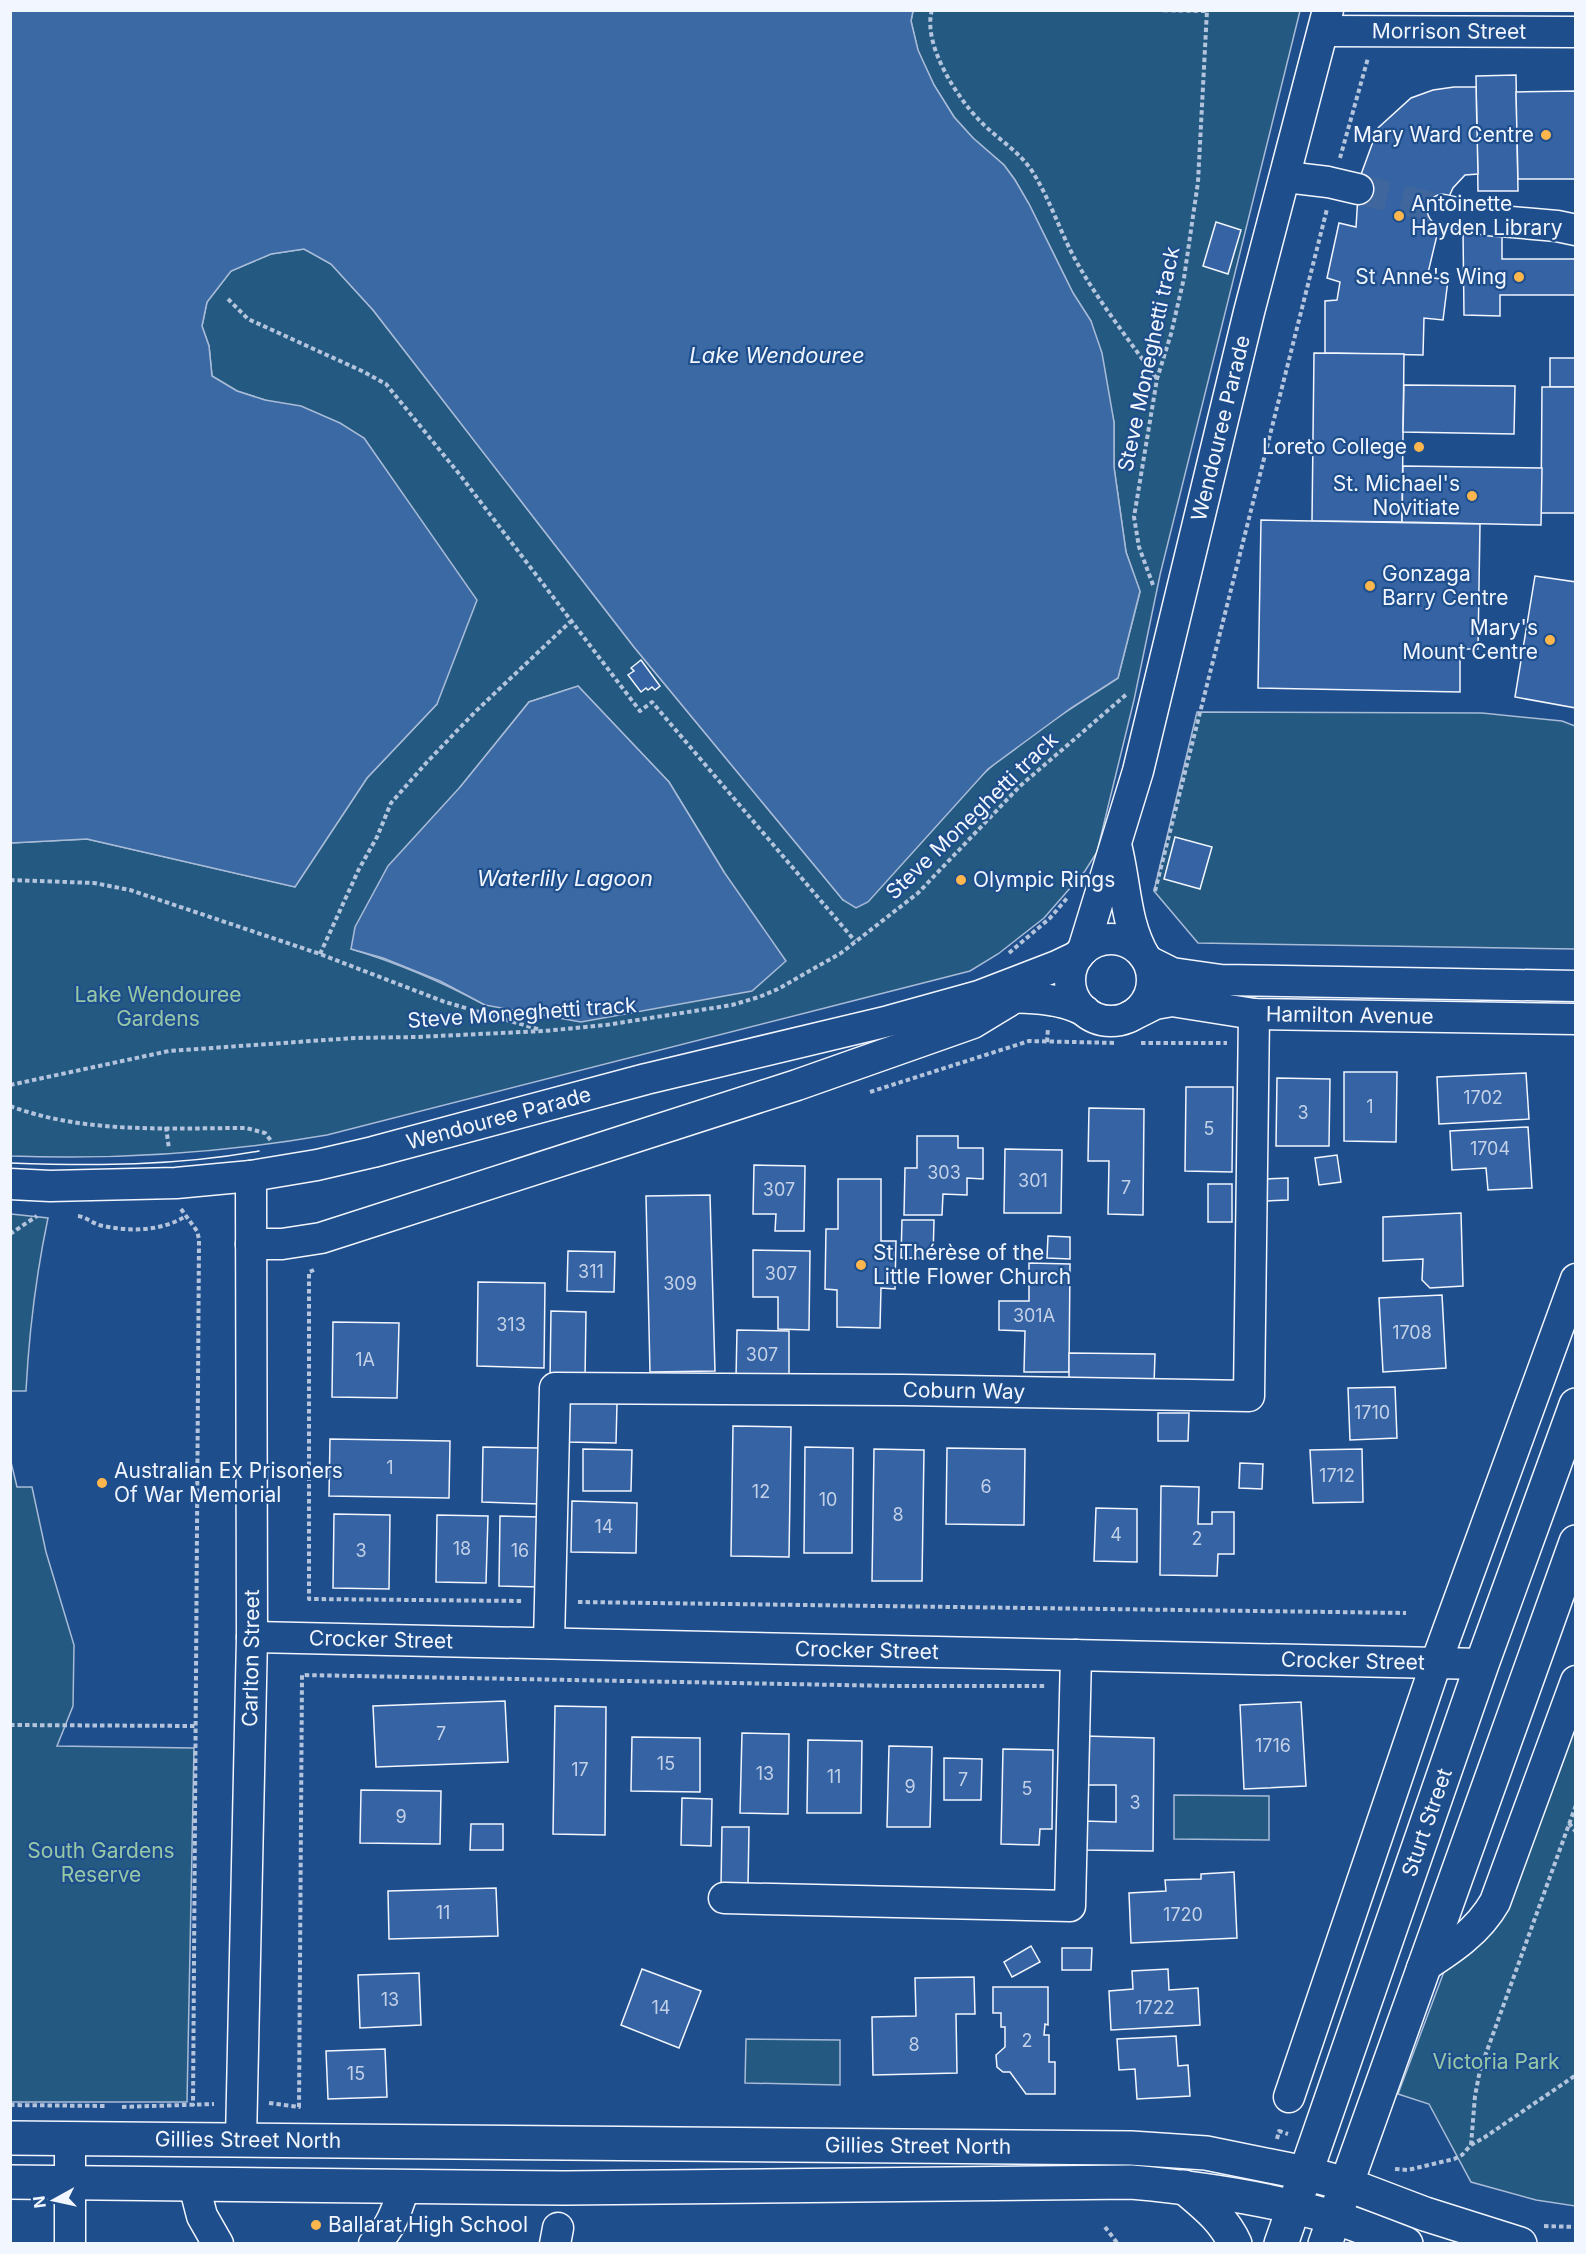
<svg xmlns="http://www.w3.org/2000/svg" width="1586" height="2254" viewBox="0 0 1586 2254" font-family="Inter,sans-serif">
<style>
.green{fill:#245a82;stroke:#a8bbd7;stroke-width:1.5;fill-rule:evenodd}
.water{fill:#3b69a3;stroke:#a8bbd7;stroke-width:1.5}
.building{fill:#3563a3;stroke:#f2f6ff;stroke-width:1.5}
.lines{fill:none;stroke-linecap:round;stroke-linejoin:round}
.minor-tunnel{stroke:#3f679d;stroke-width:30;stroke-dasharray:30 15;stroke-linecap:butt}
.minor-casing{stroke:#f2f6ff;stroke-width:33}
.major-casing{stroke:#f2f6ff;stroke-width:36}
.path{stroke:#b3c4dc;stroke-width:4;stroke-dasharray:4.5 3;stroke-linecap:butt}
.minor{stroke:#1f4e8c;stroke-width:30}
.major{stroke:#1f4e8c;stroke-width:33}
.tram{stroke:#f2f6ff;stroke-width:1.5}
.poi-dot{fill:#ffb74d;stroke:#1f4e8c;stroke-width:2}
.labels{text-anchor:middle;stroke-width:4.5;stroke-linejoin:round;paint-order:stroke}
.number-label{font-size:18px;fill:#c3d1e8}
.street-label{font-size:21px;fill:#f2f6ff;stroke:#1f4e8c}
.poi-label{font-size:21px;fill:#f2f6ff;stroke:#1f4e8c;text-anchor:start}
.park-label{font-size:21px;fill:#97c8a6;stroke:#1f4e8c}
.water-label{font-size:22px;font-style:italic;fill:#f2f6ff;stroke:#1f4e8c}
</style>
<rect width="100%" height="100%" fill="#1f4e8c"/>
<g class="green">
<path d="M913,11H1300L1160,575L1134,700L1097,852L1085,871L1044,918L998,954L970,971L327,1135C222,1153 117,1160 11,1156L10,843L87,839L295,887L367,778L437,704L404,496L364,438L265,400L237,391L212,376L209,346L202,326L207,302L231,271L271,254L304,249L331,264L373,310L634,647L843,900L971,786C1010,745 1071,709 1118,678L1140,592L1126,552L1114,467V422L1091,321L1073,293L1029,204L1015,180L1004,165L973,138L954,117L934,85L918,51L911,21ZM578,686L669,782L724,872L485,1005C442,982 398,963 351,949L461,786L529,702Z"/>
<polygon points="1197,712 1482,713 1562,721 1575,726 1575,949 1198,943 1154,891"/>
<path d="M11,1214L48,1218C36,1275 29,1332 26,1391H11Z"/>
<polygon points="11,1462 17,1487 32,1487 46,1552 74,1645 73,1706 57,1746 194,1748 187,2102 11,2102"/>
<polygon points="1575,1711 1575,2206 1536,2200 1471,2182 1429,2104 1398,2094 1445,1969"/>
<polygon points="1174,1795 1269,1796 1269,1840 1174,1839"/>
<polygon points="746,2039 840,2040 840,2085 745,2083"/>
</g>
<g class="water">
<polygon points="10,11 913,11 911,21 918,50 934,85 954,117 973,138 1004,165 1015,180 1029,204 1073,293 1091,321 1102,353 1114,422 1114,467 1126,552 1140,591 1118,678 1071,708 988,769 868,902 856,908 843,900 634,647 373,310 331,264 304,249 271,254 231,271 207,302 202,326 209,346 212,376 237,391 265,400 301,406 340,423 364,438 477,600 437,704 367,778 295,887 87,839 11,843"/>
<polygon points="578,686 669,782 724,872 786,961 752,991 581,1022 485,1005 440,981 383,958 351,949 355,927 388,866 461,786 529,702"/>
</g>
<g class="building">
<polygon points="1516,75 1518,191 1478,191 1476,76"/>
<polygon points="1454,87 1476,87 1478,174 1465,175 1453,188 1443,210 1427,277 1448,280 1443,320 1424,318 1423,355 1325,353 1325,301 1337,300 1340,282 1327,278 1339,223 1356,227 1359,180 1378,128 1411,98 1433,90"/>
<polygon points="1576,91 1576,179 1518,179 1516,92"/>
<polygon points="1216,222 1241,230 1228,274 1203,266"/>
<polygon points="1463,231 1502,231 1502,259 1576,259 1576,295 1500,295 1500,316 1464,315"/>
<polygon points="1314,353 1404,354 1402,522 1312,521"/>
<rect x="1550" y="358" width="26" height="29"/>
<polygon points="1404,385 1515,386 1514,434 1403,432"/>
<polygon points="1542,387 1576,387 1576,513 1541,513"/>
<polygon points="1403,466 1542,468 1541,525 1402,522"/>
<polygon points="1261,520 1480,524 1478,649 1460,649 1460,692 1258,688"/>
<polygon points="1535,576 1576,582 1576,708 1515,697"/>
<polygon points="641,660 660,686 655,690 652,687 648,690 646,688 641,692 628,675 634,671 631,668"/>
<polygon points="1175,837 1212,847 1200,889 1164,879"/>
<polygon points="1344,1072 1397,1072 1396,1142 1344,1141"/>
<polygon points="1526,1073 1529,1119 1439,1124 1437,1077"/>
<polygon points="1277,1078 1330,1079 1329,1146 1276,1146"/>
<polygon points="1186,1087 1233,1087 1232,1172 1185,1171"/>
<polygon points="1089,1108 1144,1109 1143,1215 1108,1214 1109,1161 1088,1161"/>
<polygon points="1528,1127 1532,1188 1488,1190 1486,1168 1452,1170 1450,1131"/>
<polygon points="917,1136 958,1136 958,1148 983,1148 983,1179 967,1178 967,1195 943,1194 942,1215 904,1215 905,1168 917,1168"/>
<polygon points="1005,1149 1062,1150 1061,1213 1004,1213"/>
<polygon points="1337,1155 1341,1182 1319,1185 1315,1158"/>
<polygon points="754,1165 805,1166 804,1231 775,1231 776,1214 753,1214"/>
<polygon points="1288,1178 1288,1200 1267,1201 1267,1179"/>
<polygon points="838,1179 881,1179 881,1241 896,1241 895,1289 881,1288 880,1328 837,1327 837,1290 825,1289 826,1229 838,1229"/>
<rect x="1208" y="1184" width="24" height="38"/>
<polygon points="710,1195 715,1371 650,1372 646,1196"/>
<polygon points="1461,1213 1463,1286 1430,1288 1422,1280 1423,1259 1383,1261 1383,1217"/>
<polygon points="902,1220 934,1220 933,1258 901,1258"/>
<polygon points="1048,1236 1070,1237 1070,1259 1047,1258"/>
<polygon points="753,1250 810,1251 809,1330 778,1329 778,1297 753,1297"/>
<polygon points="568,1251 615,1252 614,1292 567,1291"/>
<polygon points="1029,1263 1070,1264 1069,1372 1024,1372 1025,1331 999,1330 999,1301 1029,1301"/>
<polygon points="478,1282 545,1283 544,1368 477,1366"/>
<polygon points="1442,1295 1446,1368 1383,1372 1379,1298"/>
<polygon points="551,1311 586,1312 585,1380 550,1379"/>
<polygon points="333,1322 399,1323 397,1398 332,1397"/>
<polygon points="737,1330 789,1331 789,1379 736,1378"/>
<polygon points="1069,1353 1155,1354 1154,1385 1069,1384"/>
<polygon points="1395,1387 1397,1438 1350,1440 1348,1388"/>
<polygon points="566,1402 617,1403 616,1443 566,1442"/>
<polygon points="1158,1413 1189,1413 1188,1441 1158,1441"/>
<polygon points="733,1426 791,1427 789,1557 731,1556"/>
<polygon points="330,1439 450,1441 449,1498 329,1496"/>
<polygon points="483,1447 540,1448 540,1504 482,1502"/>
<polygon points="805,1447 853,1448 852,1553 804,1553"/>
<polygon points="947,1448 1025,1449 1024,1525 946,1524"/>
<polygon points="583,1449 632,1450 631,1491 583,1491"/>
<polygon points="874,1449 924,1450 922,1581 872,1581"/>
<polygon points="1362,1449 1363,1502 1313,1503 1310,1450"/>
<polygon points="1240,1463 1263,1464 1262,1489 1239,1488"/>
<polygon points="1161,1486 1199,1487 1198,1524 1212,1524 1212,1512 1234,1512 1234,1554 1218,1554 1217,1576 1160,1575"/>
<polygon points="572,1501 637,1503 636,1553 571,1552"/>
<polygon points="1096,1508 1137,1509 1137,1562 1094,1561"/>
<polygon points="334,1514 390,1515 389,1589 333,1588"/>
<polygon points="437,1515 488,1516 486,1583 436,1582"/>
<polygon points="500,1516 541,1517 540,1587 499,1586"/>
<polygon points="505,1701 508,1762 376,1767 373,1706"/>
<polygon points="1301,1702 1306,1786 1244,1789 1240,1705"/>
<polygon points="555,1706 606,1707 605,1835 553,1834"/>
<polygon points="742,1733 789,1734 788,1814 740,1813"/>
<polygon points="1085,1736 1154,1738 1153,1851 1083,1850 1084,1821 1116,1822 1116,1785 1084,1785"/>
<polygon points="632,1737 700,1738 700,1792 631,1791"/>
<polygon points="808,1740 862,1741 861,1813 807,1813"/>
<polygon points="889,1746 932,1747 930,1827 887,1827"/>
<polygon points="1003,1749 1053,1750 1052,1829 1040,1829 1039,1845 1001,1844"/>
<polygon points="944,1758 982,1759 981,1800 944,1800"/>
<polygon points="361,1790 441,1791 440,1844 360,1843"/>
<polygon points="682,1798 712,1799 711,1846 681,1845"/>
<polygon points="471,1824 503,1824 503,1850 470,1850"/>
<polygon points="722,1827 749,1827 748,1886 721,1886"/>
<polygon points="1234,1872 1237,1938 1131,1943 1129,1893 1166,1891 1165,1880 1201,1879 1201,1874"/>
<polygon points="496,1888 498,1936 389,1939 388,1891"/>
<polygon points="1031,1946 1040,1962 1012,1977 1004,1962"/>
<polygon points="1062,1948 1092,1948 1091,1970 1062,1970"/>
<polygon points="642,1969 701,1991 679,2048 621,2025"/>
<polygon points="1168,1969 1169,1990 1198,1988 1200,2025 1111,2030 1109,1991 1133,1989 1132,1971"/>
<polygon points="419,1973 421,2025 360,2028 358,1975"/>
<polygon points="974,1977 975,2014 956,2014 957,2073 873,2075 872,2017 916,2016 915,1978"/>
<polygon points="993,1987 1048,1987 1048,2025 1045,2024 1044,2035 1049,2035 1049,2062 1055,2062 1055,2094 1026,2094 1010,2072 1003,2072 997,2067 996,2055 1005,2047 1005,2027 1001,2027 1001,2013 993,2013"/>
<polygon points="1176,2036 1178,2066 1188,2065 1190,2096 1137,2099 1135,2069 1119,2070 1117,2039"/>
<polygon points="385,2049 387,2097 328,2099 326,2051"/>
</g>
<g class="lines">
<polyline class="minor-tunnel" points="1358,189 1443,210"/>
<g class="minor-casing">
<g id="minor">
<path id="s1" d="M1323,31L1576,32"/>
<polyline points="1286,177 1328,182 1358,189"/>
<polyline points="1443,210 1488,220 1557,226 1576,230"/>
<path d="M1117,849C1126,886 1125,923 1145,957"/>
<circle cx="1111" cy="980" r="41"/>
<path id="s2" d="M1083,950L1138,771L1249,312L1328,10"/>
<polyline points="1148,961 1172,973 1221,980 1576,986"/>
<path d="M994,997C1026,998 1056,996 1085,1011"/>
<path id="s3" d="M1129,1017L1155,1004L1172,1001L1254,1014L1576,1019"/>
<path id="s4" d="M10,1184L50,1186L176,1183L251,1176L317,1165L373,1152L646,1079L889,1021L979,996L1057,966L1078,956"/>
<polyline points="251,1244 282,1244 321,1238 797,1085 973,1023 1014,998"/>
<path id="s5" d="M252,1637L1482,1664"/>
<path id="s6" d="M549,1643L555,1388L903,1390L1249,1396L1254,1014"/>
<polyline points="724,1898 1070,1906 1076,1655"/>
<path d="M1422,1968C1450,1950 1478,1932 1495,1902L1576,1681"/>
<polyline points="1289,2097 1436,1663 1576,1279"/>
<polyline points="70,2139 70,2244"/>
<path id="s7" d="M241,2140L252,1637L251,1176"/>
<polyline points="194,2185 202,2216 218,2244"/>
<path d="M374,2244C391,2229 397,2209 404,2188"/>
<polyline points="555,2244 558,2228"/>
</g>
</g>
<g class="major-casing">
<g id="major">
<path id="s8" d="M10,2138L1131,2148L1206,2153L1305,2173L1346,2184L1425,2214L1520,2244"/>
<path d="M10,2182L565,2188L1131,2182C1198,2188 1267,2198 1332,2217C1357,2224 1382,2235 1406,2244"/>
<path d="M1184,2187C1204,2204 1224,2219 1235,2244"/>
<path id="s9" d="M1281,2244L1482,1664L1576,1405"/>
<polyline points="1325,2244 1576,1542"/>
</g>
</g>
<g class="path">
<path d="M932,10C922,44 957,97 979,120C996,138 1018,150 1032,171C1050,199 1060,232 1076,261C1099,302 1129,340 1156,378"/>
<polyline points="1156,10 1207,11"/>
<polyline points="1340,158 1368,58"/>
<polyline points="228,299 248,319 362,371 386,384 460,475 640,711 652,702 855,941"/>
<polyline points="1153,585 1139,547 1134,517 1157,379 1171,334 1184,278 1198,182 1207,10"/>
<polyline points="10,880 94,883 130,890 320,954 445,1002 541,1030"/>
<polyline points="1155,891 1327,209"/>
<polyline points="1009,953 1050,918 1068,897"/>
<polyline points="320,954 359,869 377,837 391,803 427,762 476,711 570,622"/>
<polyline points="1047,1042 1048,1028"/>
<polyline points="1141,1043 1227,1043"/>
<polyline points="10,1085 169,1051 354,1038 416,1037 544,1031 606,1025 732,1005 759,997 778,989 841,953 918,893 1020,786 1128,693"/>
<polyline points="870,1092 1029,1041 1116,1043"/>
<path d="M10,1106C85,1134 168,1128 246,1128L265,1133L272,1142"/>
<polyline points="166,1127 169,1149"/>
<polyline points="181,1209 197,1231 199,1239 193,2106"/>
<path d="M78,1216C87,1217 94,1225 104,1226C131,1232 162,1231 186,1216"/>
<polyline points="10,1234 37,1216"/>
<polyline points="314,1270 309,1272 309,1599 523,1601"/>
<polyline points="578,1602 1406,1613"/>
<polyline points="10,1725 196,1726"/>
<polyline points="1569,1823 1576,1832"/>
<polyline points="269,2103 299,2107 302,1675 895,1686 1047,1686"/>
<polyline points="10,2105 106,2106"/>
<polyline points="122,2107 214,2104"/>
<polyline points="1277,2139 1279,2131 1288,2134"/>
<polyline points="1471,2145 1475,2096 1480,2070 1576,1805"/>
<polyline points="1395,2169 1408,2170 1454,2159 1462,2155 1471,2145 1485,2137 1576,2075"/>
<polyline points="1544,2226 1576,2227"/>
<polyline points="1105,2227 1118,2244"/>
</g>
<use href="#minor" class="minor"/>
<use href="#major" class="major"/>
<path class="tram" d="M10,1163C94,1166 177,1166 259,1151"/>
</g>
<g class="poi-dot">
<circle cx="1546" cy="135" r="6"/>
<circle cx="1399" cy="216" r="6"/>
<circle cx="1519" cy="277" r="6"/>
<circle cx="1419" cy="447" r="6"/>
<circle cx="1472" cy="496" r="6"/>
<circle cx="1370" cy="586" r="6"/>
<circle cx="1550" cy="640" r="6"/>
<circle cx="961" cy="880" r="6"/>
<circle cx="861" cy="1265" r="6"/>
<circle cx="102" cy="1483" r="6"/>
<circle cx="316" cy="2225" r="6"/>
</g>
<g class="labels">
<g class="number-label">
<text x="1483" y="1104">1702</text>
<text x="1370" y="1113">1</text>
<text x="1303" y="1119">3</text>
<text x="1209" y="1135">5</text>
<text x="1490" y="1155">1704</text>
<text x="944" y="1179">303</text>
<text x="1033" y="1187">301</text>
<text x="1126" y="1194">7</text>
<text x="779" y="1196">307</text>
<text x="591" y="1278">311</text>
<text x="781" y="1280">307</text>
<text x="680" y="1290">309</text>
<text x="1034" y="1322">301A</text>
<text x="511" y="1331">313</text>
<text x="1412" y="1339">1708</text>
<text x="762" y="1361">307</text>
<text x="365" y="1366">1A</text>
<text x="1372" y="1419">1710</text>
<text x="390" y="1474">1</text>
<text x="1337" y="1482">1712</text>
<text x="986" y="1493">6</text>
<text x="761" y="1498">12</text>
<text x="828" y="1506">10</text>
<text x="898" y="1521">8</text>
<text x="604" y="1533">14</text>
<text x="1116" y="1541">4</text>
<text x="1197" y="1545">2</text>
<text x="462" y="1555">18</text>
<text x="361" y="1557">3</text>
<text x="520" y="1557">16</text>
<text x="441" y="1740">7</text>
<text x="1273" y="1752">1716</text>
<text x="666" y="1770">15</text>
<text x="580" y="1776">17</text>
<text x="765" y="1780">13</text>
<text x="834" y="1783">11</text>
<text x="963" y="1786">7</text>
<text x="910" y="1793">9</text>
<text x="1027" y="1795">5</text>
<text x="1135" y="1809">3</text>
<text x="401" y="1823">9</text>
<text x="443" y="1919">11</text>
<text x="1183" y="1921">1720</text>
<text x="390" y="2006">13</text>
<text x="661" y="2014">14</text>
<text x="1155" y="2014">1722</text>
<text x="1027" y="2047">2</text>
<text x="914" y="2051">8</text>
<text x="356" y="2080">15</text>
</g>
<g class="street-label">
<text dy="7" stroke="none"><textPath href="#s1" startOffset="126">Morrison Street</textPath></text>
<text transform="translate(1149 359) rotate(-78)" y="7">Steve Moneghetti track</text>
<text dy="7" stroke="none"><textPath href="#s2" startOffset="540">Wendouree Parade</textPath></text>
<text transform="translate(972 816) rotate(-44)" y="7">Steve Moneghetti track</text>
<text transform="translate(522 1013) rotate(-4)" y="7">Steve Moneghetti track</text>
<text dy="7" stroke="none"><textPath href="#s3" startOffset="225">Hamilton Avenue</textPath></text>
<text dy="7" stroke="none"><textPath href="#s4" startOffset="496">Wendouree Parade</textPath></text>
<text dy="7" stroke="none"><textPath href="#s6" startOffset="664">Coburn Way</textPath></text>
<text dy="7" stroke="none"><textPath href="#s5" startOffset="129">Crocker Street</textPath></text>
<text dy="7" stroke="none"><textPath href="#s5" startOffset="615">Crocker Street</textPath></text>
<text dy="7" stroke="none"><textPath href="#s7" startOffset="482">Carlton Street</textPath></text>
<text dy="7" stroke="none"><textPath href="#s5" startOffset="1101">Crocker Street</textPath></text>
<text dy="7" stroke="none"><textPath href="#s9" startOffset="446">Sturt Street</textPath></text>
<text dy="7" stroke="none"><textPath href="#s8" startOffset="238">Gillies Street North</textPath></text>
<text dy="7" stroke="none"><textPath href="#s8" startOffset="908">Gillies Street North</textPath></text>
</g>
<g class="poi-label">
<text x="1534" y="142" text-anchor="end">Mary Ward Centre</text>
<text x="1411" y="211">Antoinette<tspan x="1411" dy="24">Hayden Library</tspan></text>
<text x="1507" y="284" text-anchor="end">St Anne's Wing</text>
<text x="1407" y="454" text-anchor="end">Loreto College</text>
<text x="1460" y="491" text-anchor="end">St. Michael's<tspan x="1460" dy="24">Novitiate</tspan></text>
<text x="1382" y="581">Gonzaga<tspan x="1382" dy="24">Barry Centre</tspan></text>
<text x="1538" y="635" text-anchor="end">Mary's<tspan x="1538" dy="24">Mount Centre</tspan></text>
<text x="973" y="887">Olympic Rings</text>
<text x="873" y="1260">St Thérèse of the<tspan x="873" dy="24">Little Flower Church</tspan></text>
<text x="114" y="1478">Australian Ex Prisoners<tspan x="114" dy="24">Of War Memorial</tspan></text>
<text x="328" y="2232">Ballarat High School</text>
</g>
<g class="park-label">
<text x="158" y="1002">Lake Wendouree<tspan x="158" dy="24">Gardens</tspan></text>
<text x="101" y="1858">South Gardens<tspan x="101" dy="24">Reserve</tspan></text>
<text x="1496" y="2069">Victoria Park</text>
</g>
<g class="water-label">
<text x="777" y="363">Lake Wendouree</text>
<text x="565" y="886">Waterlily Lagoon</text>
</g>
</g>
<rect width="1586" height="2254" fill="none" stroke="#f2f6ff" stroke-width="24"/>
<g transform="translate(54 2200) rotate(262)" stroke="#1f4e8c" stroke-width="4.5" paint-order="stroke">
<path d="M0-4.5L10 22L0 15L-10 22Z" fill="#f2f6ff"/>
<text y="-9" font-size="16" font-weight="bold" text-anchor="middle" fill="#f2f6ff">N</text>
</g>
</svg>
